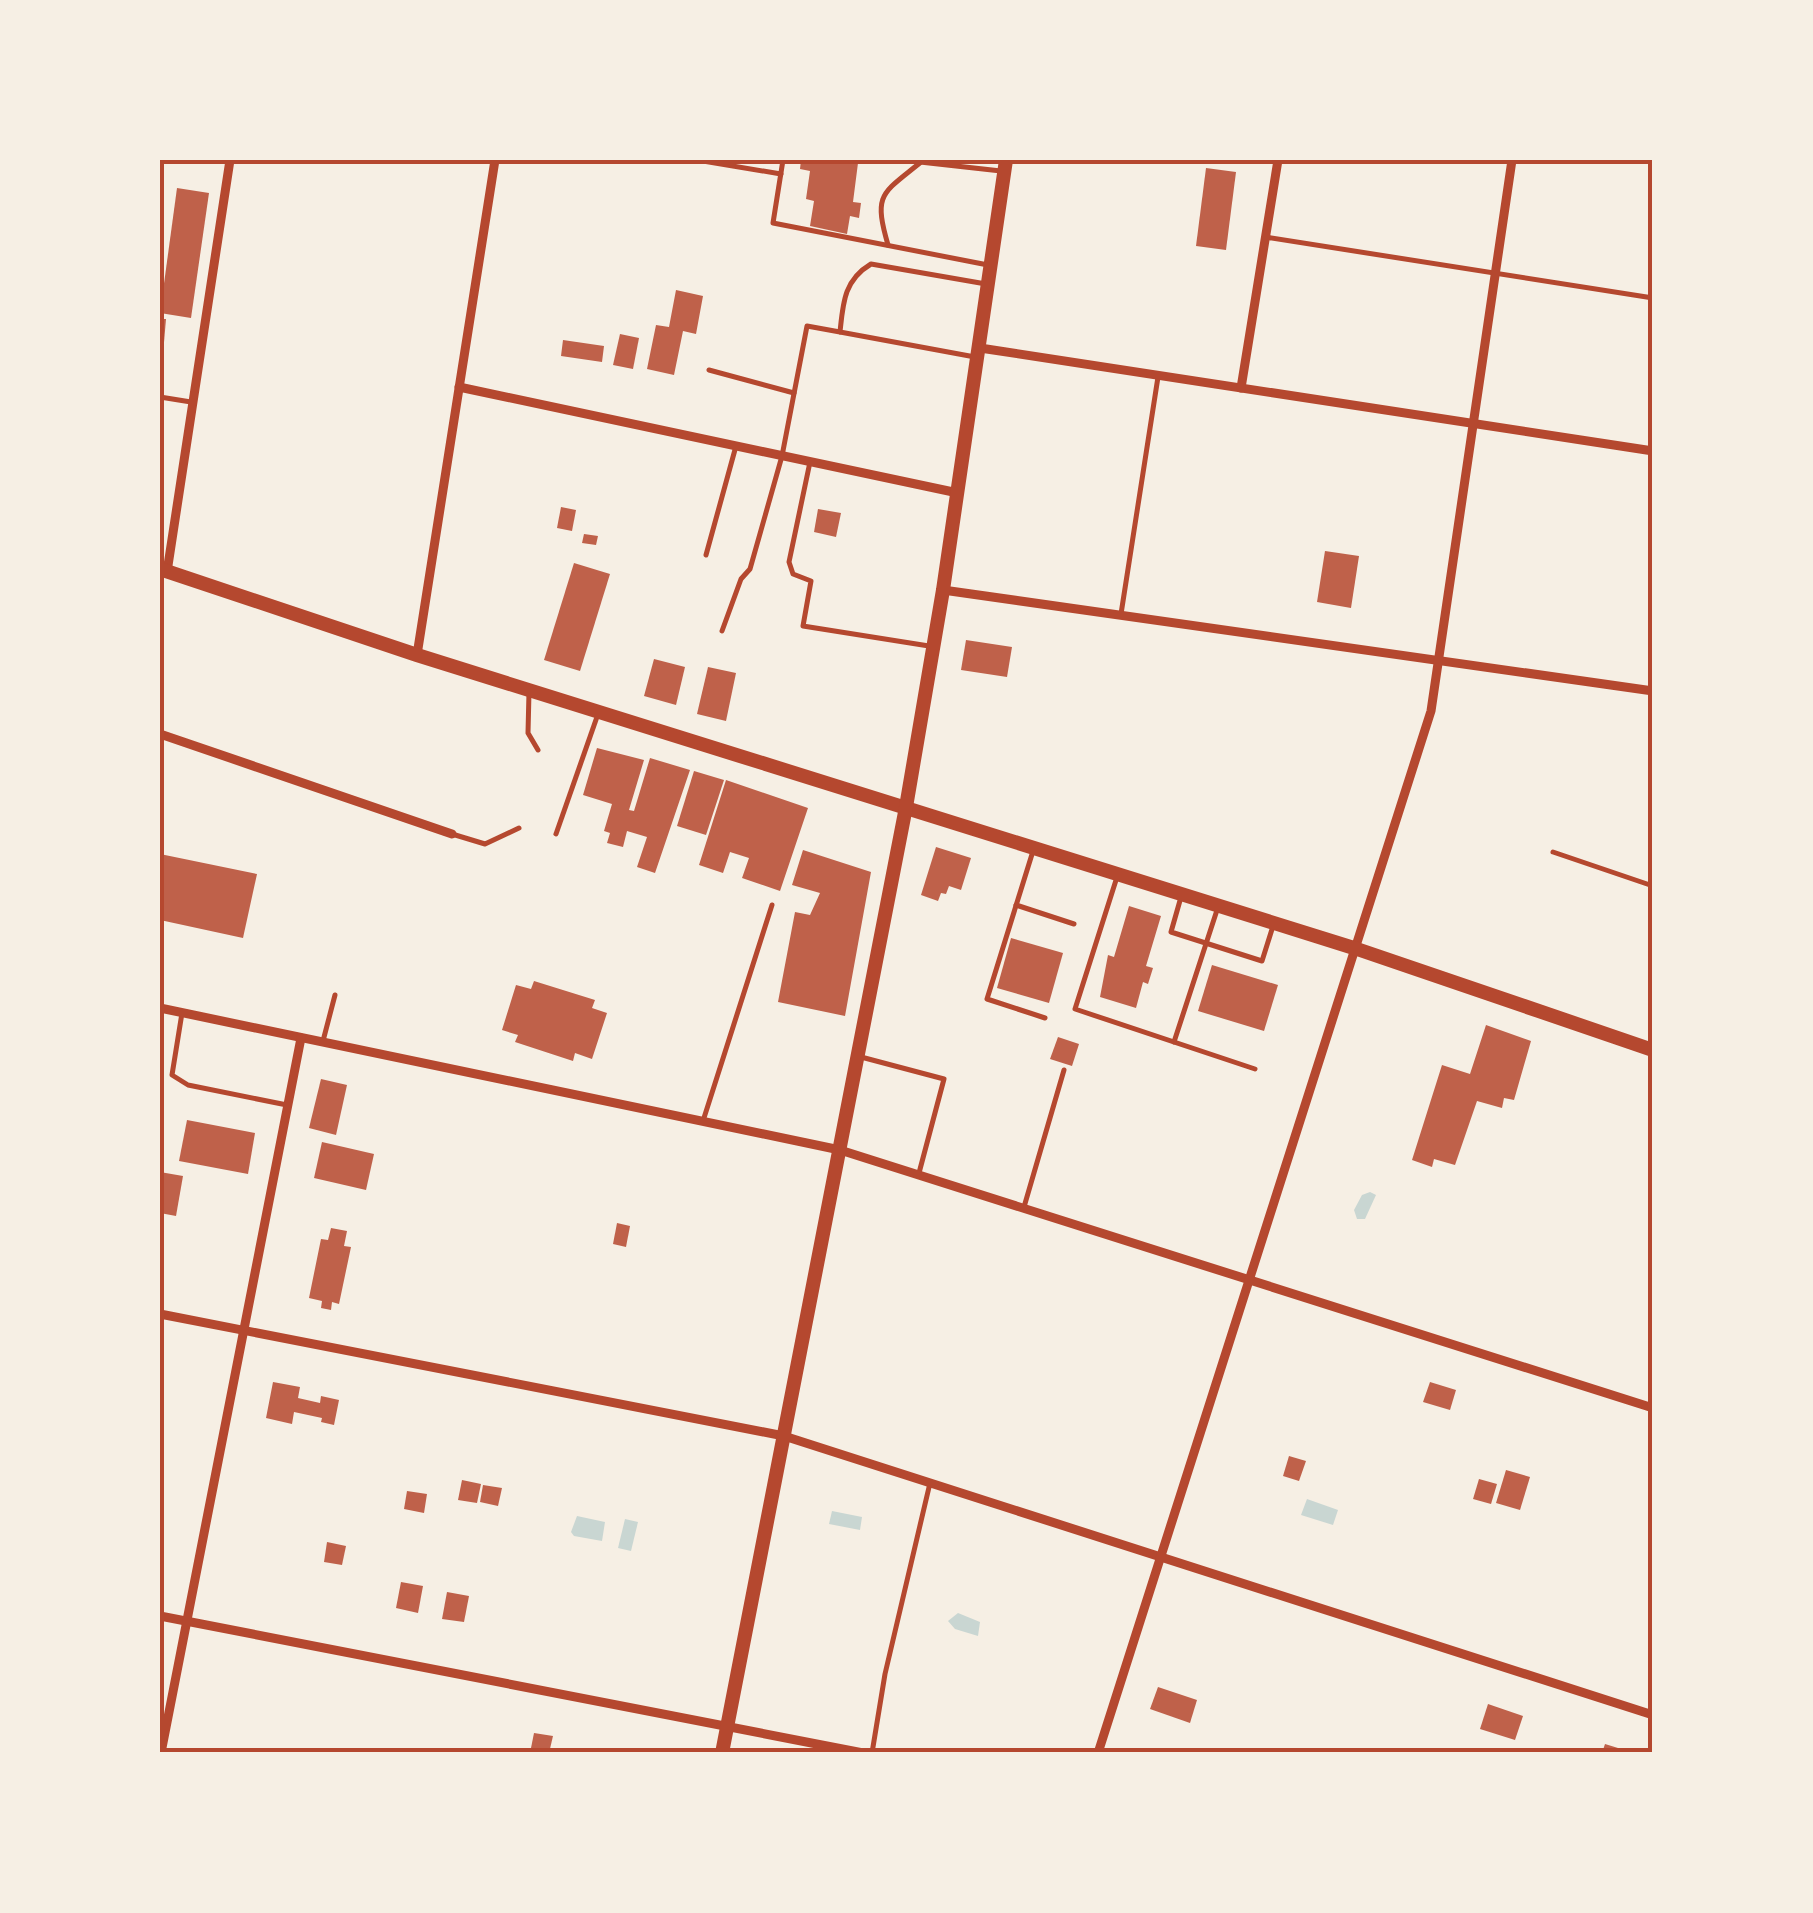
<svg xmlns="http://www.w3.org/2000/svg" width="1813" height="1913" viewBox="0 0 1813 1913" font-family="Helvetica,sans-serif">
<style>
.water{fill:#c9d6d2}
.building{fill:#bf614a}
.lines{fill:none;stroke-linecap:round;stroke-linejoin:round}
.service{stroke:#b5482f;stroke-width:5}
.minor{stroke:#b5482f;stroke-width:9}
.primary{stroke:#b5482f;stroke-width:14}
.neatline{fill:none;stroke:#b5482f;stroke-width:4}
</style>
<rect width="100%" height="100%" fill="#f6efe4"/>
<g class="water">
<polygon points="1370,1192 1376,1195 1365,1219 1357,1219 1354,1210 1362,1195"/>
<polygon points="1307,1499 1338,1510 1333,1525 1301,1515"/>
<polygon points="832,1511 862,1517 860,1530 829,1524"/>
<polygon points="577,1516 605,1522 602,1541 574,1536 571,1532"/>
<polygon points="625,1519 638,1522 631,1551 618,1548"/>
<polygon points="958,1613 980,1622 978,1636 955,1629 948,1621"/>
</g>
<g class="building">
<polygon points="801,160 858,163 853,202 861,203 859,218 850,216 847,234 810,226 814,201 806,199 810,171 800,169"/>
<polygon points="1206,168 1236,172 1226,250 1196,246"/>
<polygon points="177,188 209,193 191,318 160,313"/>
<polygon points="676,290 703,296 696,334 683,331 674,375 647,369 656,325 669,327"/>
<polygon points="160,319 166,319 163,354 160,353"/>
<polygon points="620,334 639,338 633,369 613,365"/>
<polygon points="563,340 604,346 602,362 561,356"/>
<polygon points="561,507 576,510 572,531 557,528"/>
<polygon points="818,509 841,513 836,537 814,532"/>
<polygon points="584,534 598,536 596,545 582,543"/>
<polygon points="1325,551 1359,556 1351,608 1317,602"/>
<polygon points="574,563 610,574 580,671 544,660"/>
<polygon points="966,640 1012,647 1007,677 961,670"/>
<polygon points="654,659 685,667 676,705 644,696"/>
<polygon points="708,667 736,673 726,721 697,714"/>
<polygon points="597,748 644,760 629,810 634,811 650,758 690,770 655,873 637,867 647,837 627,831 623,847 607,843 610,833 604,831 612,804 583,795"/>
<polygon points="694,771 724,780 706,835 677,826"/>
<polygon points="726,780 808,808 780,891 742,878 749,858 730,852 723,873 699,865"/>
<polygon points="936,847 971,858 961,890 949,886 946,894 941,893 938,901 921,895"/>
<polygon points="803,850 871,872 845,1016 778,1002 795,912 810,915 820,893 792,885"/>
<polygon points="160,854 257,874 243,938 160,920"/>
<polygon points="1129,906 1161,916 1146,966 1153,968 1148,984 1143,982 1136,1008 1100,997 1108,955 1114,957"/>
<polygon points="1011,938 1063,953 1049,1003 997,988"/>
<polygon points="1212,965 1278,985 1264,1031 1198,1011"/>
<polygon points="534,981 595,1000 592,1008 607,1013 592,1059 575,1053 573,1061 515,1042 518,1035 502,1030 516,985 531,989"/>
<polygon points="1486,1025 1531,1041 1514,1100 1504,1098 1502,1108 1477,1101 1455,1165 1434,1159 1432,1167 1412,1160 1442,1065 1470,1074"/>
<polygon points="1058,1037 1079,1044 1072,1066 1050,1059"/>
<polygon points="321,1079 347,1085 336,1135 309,1128"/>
<polygon points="187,1120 255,1133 248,1174 179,1161"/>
<polygon points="322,1142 374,1154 366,1190 314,1178"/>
<polygon points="160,1172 183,1176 176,1216 160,1213"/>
<polygon points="617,1223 630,1226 626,1247 613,1244"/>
<polygon points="331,1228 347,1231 344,1246 351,1247 339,1304 332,1302 331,1310 321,1308 322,1301 309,1298 321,1239 328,1240"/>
<polygon points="273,1382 300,1387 298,1398 320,1403 321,1396 339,1400 334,1425 321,1422 322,1418 294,1412 292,1424 266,1418"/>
<polygon points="1430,1382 1456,1390 1450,1410 1423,1402"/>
<polygon points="1289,1456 1306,1461 1299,1481 1283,1476"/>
<polygon points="1506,1470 1530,1477 1520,1510 1496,1503"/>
<polygon points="1479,1479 1497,1484 1491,1504 1473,1499"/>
<polygon points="462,1480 481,1484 477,1503 458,1500"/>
<polygon points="483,1485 502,1488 498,1506 480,1502"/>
<polygon points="407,1491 427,1494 424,1513 404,1509"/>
<polygon points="327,1542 346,1546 342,1565 324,1562"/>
<polygon points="401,1582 423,1586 418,1613 396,1608"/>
<polygon points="447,1592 469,1596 464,1622 442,1619"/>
<polygon points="1158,1687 1197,1700 1190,1723 1150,1709"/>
<polygon points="1488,1704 1523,1716 1515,1740 1480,1729"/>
<polygon points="534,1733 553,1736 549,1753 530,1753"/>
<polygon points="1605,1744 1631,1752 1630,1753 1602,1753"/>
</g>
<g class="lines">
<g class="service">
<polyline points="697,160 781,174"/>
<polyline points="783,160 773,223 988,265"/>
<polyline points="902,160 1001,171"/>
<polyline points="1265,237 1653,298"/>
<path d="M888,245C873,193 882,194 921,162"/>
<path d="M975,357L840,332C843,303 844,280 871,264L986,284"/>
<polyline points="709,370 794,393"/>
<polyline points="160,397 191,402"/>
<polyline points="810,462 789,562 793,574 811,581 803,626 929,646"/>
<polyline points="706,555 736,446"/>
<polyline points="1121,614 1158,377"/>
<polyline points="722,631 741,579 750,569 782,456 807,326 840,332"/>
<polyline points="529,692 528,733 538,750"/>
<polyline points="452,834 485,844 519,828"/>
<polyline points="556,834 598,714"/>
<polyline points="1033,851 987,999 1045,1018"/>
<polyline points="1553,852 1653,886"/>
<polyline points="1117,877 1075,1009 1255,1069"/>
<polyline points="1181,897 1171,932 1262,961 1273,926"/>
<polyline points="1016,905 1074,924"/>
<polyline points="182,1013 172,1075 188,1085 287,1105"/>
<polyline points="323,1041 335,995"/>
<polyline points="1174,1042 1218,907"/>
<polyline points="861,1057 944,1079 919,1173"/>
<polyline points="703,1121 772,905"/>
<polyline points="1024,1207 1064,1070"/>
<polyline points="872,1753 885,1674 930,1483"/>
</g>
<g class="minor">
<polyline points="980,348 1653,451"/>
<polyline points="459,387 958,493"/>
<polyline points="1241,388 1278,160"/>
<polyline points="167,572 230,160"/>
<polyline points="943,590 1653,691"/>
<polyline points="417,655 495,160"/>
<polyline points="160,734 452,834"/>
<polyline points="160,1008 840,1150 1653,1408"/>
<polyline points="160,1314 784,1436 1653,1715"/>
<polyline points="160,1616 863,1753"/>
<polyline points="161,1753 301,1038"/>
<polyline points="1098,1753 1431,711 1512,160"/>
</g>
<g class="primary">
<polyline points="160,569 417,655 1357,949 1653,1050"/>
<polyline points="722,1753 906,807 943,590 1006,160"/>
</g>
</g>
<rect width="1813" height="1913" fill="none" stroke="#f6efe4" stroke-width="325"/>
<rect x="162" y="162" width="1488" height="1588" class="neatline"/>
</svg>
